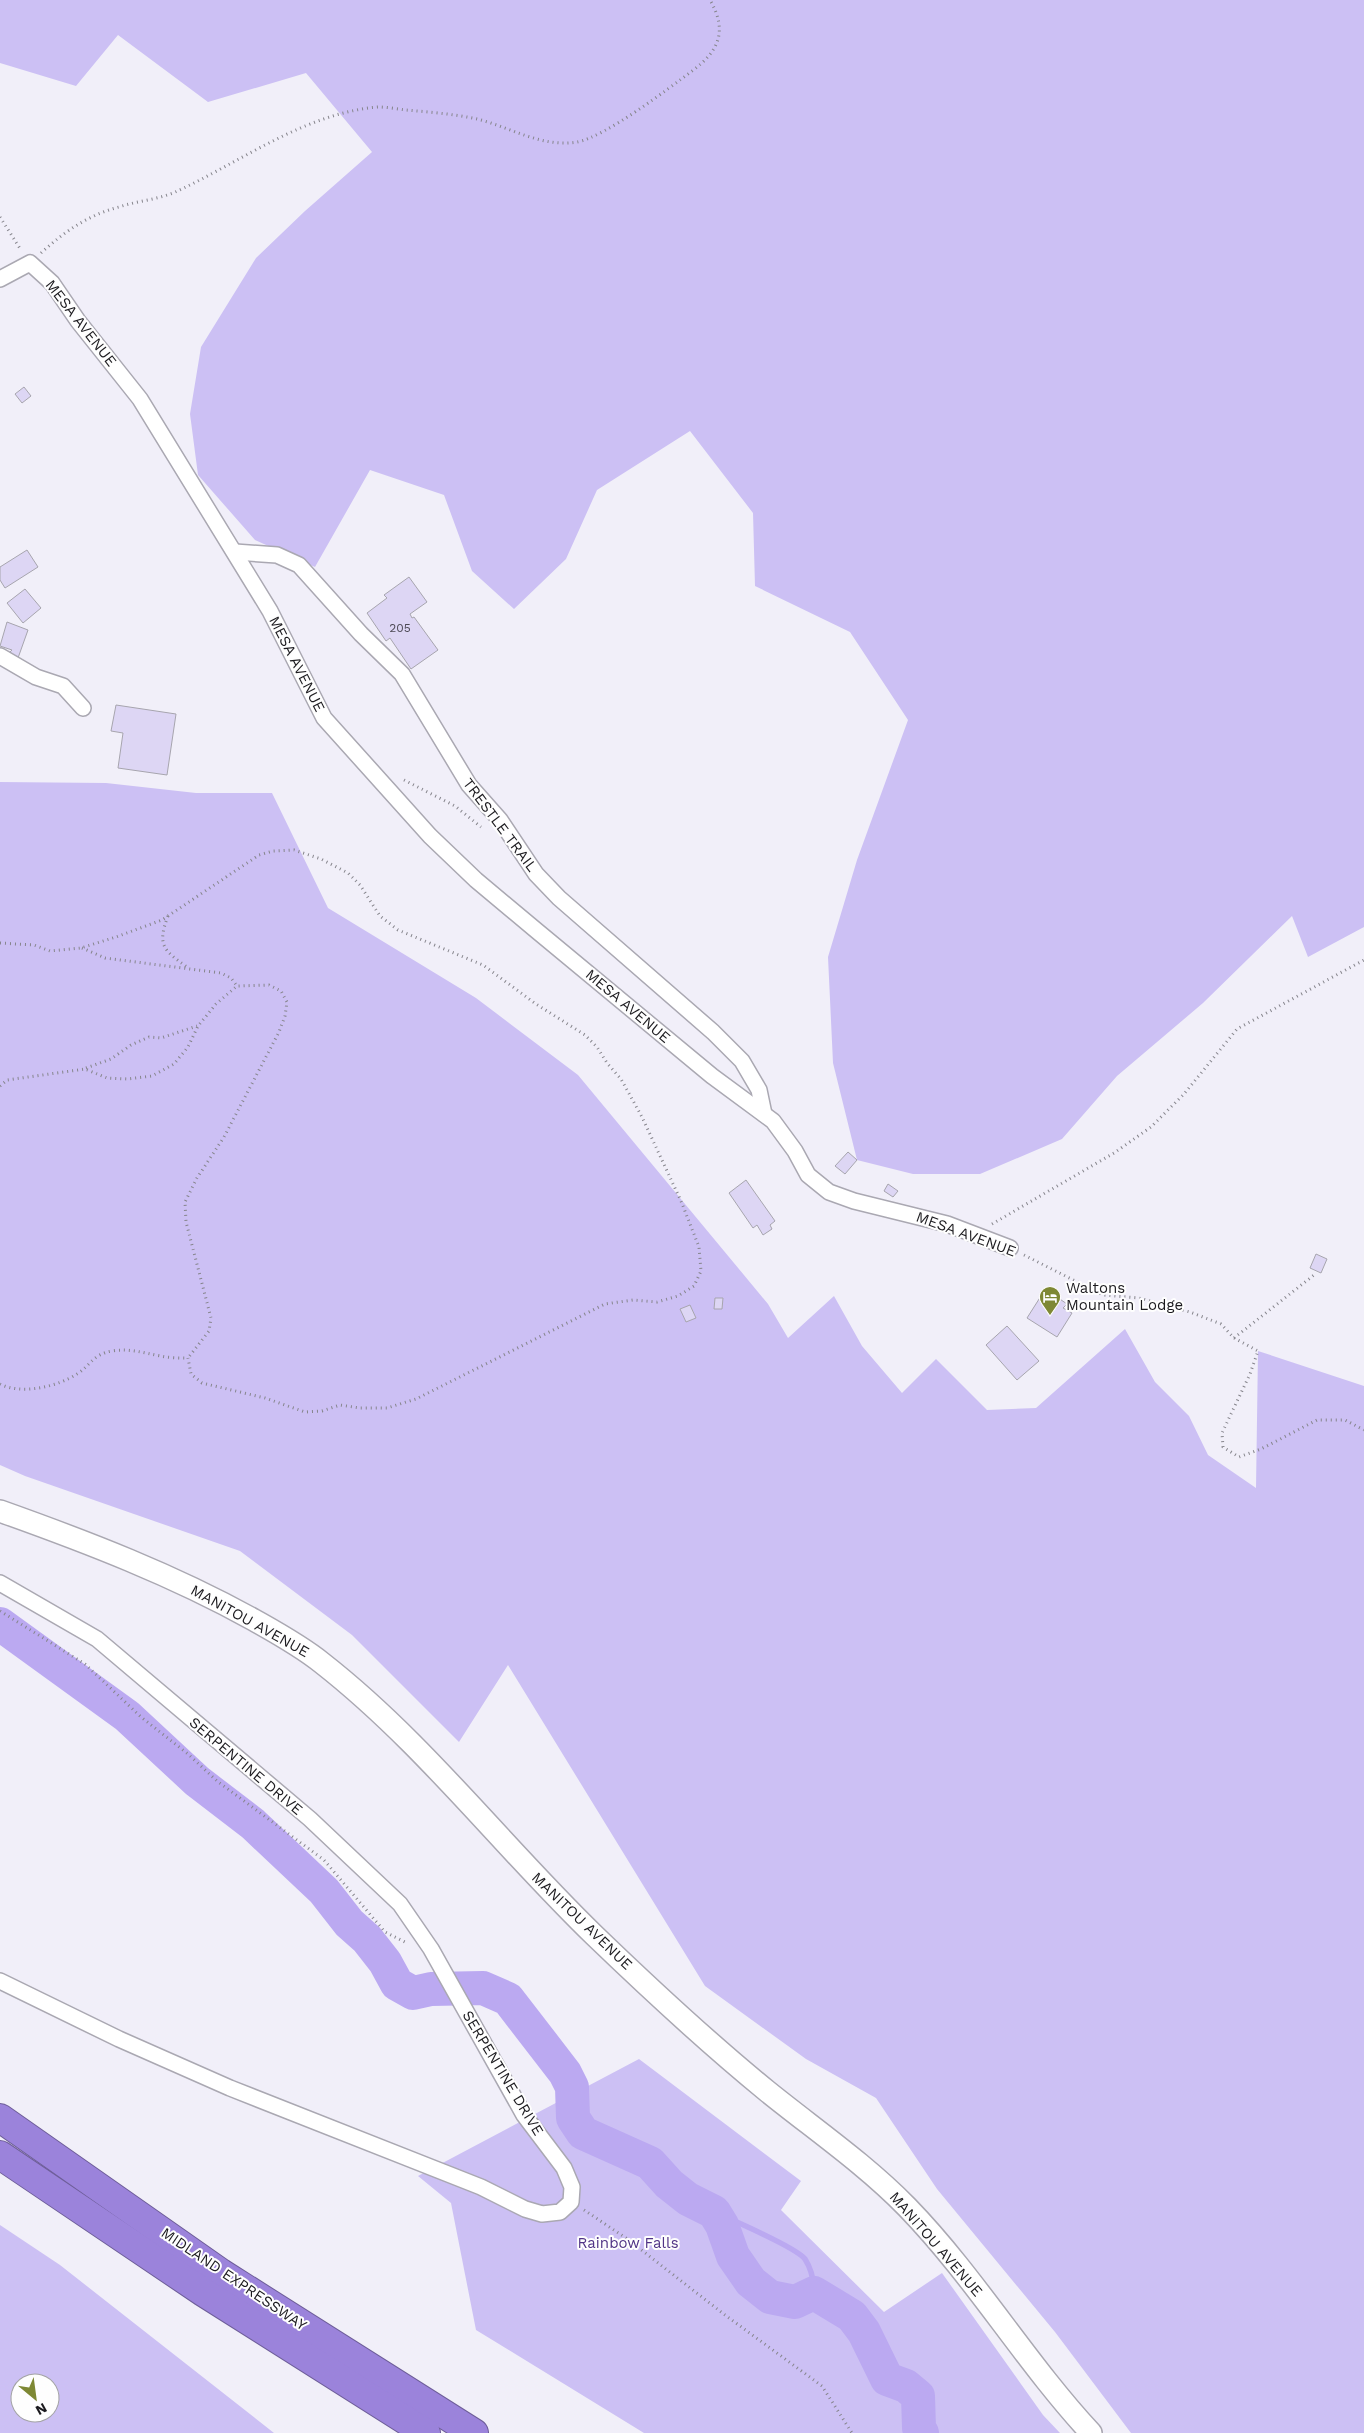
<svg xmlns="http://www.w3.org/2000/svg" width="1364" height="2433" viewBox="0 0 1364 2433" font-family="'Work Sans',sans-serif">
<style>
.green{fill:#ccc0f4;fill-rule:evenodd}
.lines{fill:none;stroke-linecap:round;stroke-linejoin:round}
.stream{stroke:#bba9f1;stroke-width:5.5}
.river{stroke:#bba9f1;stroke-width:34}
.building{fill:#ddd6f4;stroke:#a7a5ae}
.street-casing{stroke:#aaa8b2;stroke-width:18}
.secondary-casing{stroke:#aaa8b2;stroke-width:24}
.highway-casing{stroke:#6e5e99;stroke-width:30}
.path{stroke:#86858c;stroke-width:3;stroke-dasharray:1 4;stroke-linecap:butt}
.street{stroke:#fff;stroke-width:15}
.secondary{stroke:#fff;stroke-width:21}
.highway{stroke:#9b83db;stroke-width:28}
.labels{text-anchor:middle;stroke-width:4;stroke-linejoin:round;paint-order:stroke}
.number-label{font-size:12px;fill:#4c4954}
.street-label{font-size:15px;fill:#1b1a1e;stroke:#fefefe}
.poi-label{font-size:15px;fill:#1b1a1e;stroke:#fefefe;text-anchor:start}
.park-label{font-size:15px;fill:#503386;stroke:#fefefe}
</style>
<rect width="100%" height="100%" fill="#f1eff9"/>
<g class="green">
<polygon points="0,0 1364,0 1364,927 1308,957 1292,916 1203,1003 1117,1076 1062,1139 980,1174 913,1174 857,1160 833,1063 828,957 857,860 908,720 850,632 755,586 753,513 690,431 597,490 566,559 514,609 472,571 444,495 370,470 315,567 255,540 198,475 190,414 201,347 256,258 305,211 372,152 306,73 208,102 118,35 76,86 0,63"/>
<polygon points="0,782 106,783 196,793 272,793 328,908 476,998 578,1075 768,1304 788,1338 834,1296 862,1346 902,1393 936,1359 987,1410 1036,1408 1125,1329 1155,1382 1189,1416 1208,1455 1256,1488 1258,1351 1364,1386 1364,2433 1131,2433 1055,2332 937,2189 876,2098 806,2059 705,1986 508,1665 459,1742 352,1635 240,1551 25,1476 0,1465"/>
<polygon points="639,2059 801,2181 781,2210 884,2312 942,2273 1043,2415 1060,2433 644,2433 476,2330 451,2203 418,2176"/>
<path d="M0,2225L60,2265L274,2433H0ZM20,2383H50V2413H20Z"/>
</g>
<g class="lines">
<path class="stream" d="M714,2212C732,2220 796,2247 805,2259C812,2270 814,2280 814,2293"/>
<polyline class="river" points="0,1624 127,1716 197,1781 253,1824 324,1891 349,1923 367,1939 385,1962 397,1984 413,1993 431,1989 483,1988 508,1999 565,2073 572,2087 573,2118 583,2133 650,2163 669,2184 688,2199 714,2212 722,2225 733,2256 751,2282 770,2297 795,2302 814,2293 852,2316 864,2332 887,2379 906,2386 918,2396 919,2428 922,2433"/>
</g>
<g class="building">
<polygon points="24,387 31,396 22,403 15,394"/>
<polygon points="27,550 38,567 5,588 0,580 0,567"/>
<polygon points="409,577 427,602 410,614 412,618 414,617 438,650 411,669 390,638 386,641 367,613 387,598 384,595"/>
<polygon points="25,589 41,608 23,623 7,603"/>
<polygon points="7,622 28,630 18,658 8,654 12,650 0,646"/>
<polygon points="116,705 176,714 167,775 118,768 123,733 111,731"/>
<polygon points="848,1152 857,1160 845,1174 835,1166"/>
<polygon points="746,1180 775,1221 770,1225 772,1229 763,1235 757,1225 753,1228 729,1193"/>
<polygon points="888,1184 898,1191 893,1197 884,1191"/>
<polygon points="1316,1254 1327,1259 1321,1273 1310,1268"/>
<polygon points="1054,1295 1067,1304 1063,1308 1072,1313 1057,1337 1027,1318 1041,1296 1050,1302"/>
<polygon points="715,1298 723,1298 722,1309 714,1309"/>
<polygon points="690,1305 696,1318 686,1322 680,1309"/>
<polygon points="1007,1326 1039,1361 1017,1380 986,1345"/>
</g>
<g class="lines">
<g class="street-casing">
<g id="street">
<polyline points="0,279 30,263 52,283 78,321 140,399 270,611 324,718 430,836 476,880 537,931 712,1076 773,1121 795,1151 808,1175 829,1192 854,1201 947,1224 1010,1248"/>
<polyline points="235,552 277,555 299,565 361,634 402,674 469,785 500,820 536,874 559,898 713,1032 742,1061 759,1090 764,1114"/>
<polyline points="0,656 36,677 63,686 83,708"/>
<polyline points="0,1583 97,1639 310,1819 400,1904 431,1949 524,2115 564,2168 572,2187 571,2202 560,2212 542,2214 525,2209 481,2187 230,2088 119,2039 0,1981"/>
</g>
</g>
<g class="secondary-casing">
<path id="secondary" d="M0,1511C87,1542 173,1575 254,1620C277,1633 301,1646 322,1663C423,1742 502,1846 594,1935C650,1989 707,2042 767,2091C814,2129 865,2164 907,2207C975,2277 1025,2362 1091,2433"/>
</g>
<g class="highway-casing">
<g id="highway">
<polyline points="0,2118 221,2273 474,2433"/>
<polyline points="0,2155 203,2292 426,2433"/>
</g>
</g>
<g class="path">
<polyline points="0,217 21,250"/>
<path d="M41,253C64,232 88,215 119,207C137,201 155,200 173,193C238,164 304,113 378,107C387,107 397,109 406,110C429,112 454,114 477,119C510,127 542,148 577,142C605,137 668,89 692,71C719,51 728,31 710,0"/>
<polyline points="404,780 455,806 481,827"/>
<path d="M168,916C157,945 163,950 187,967"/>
<polyline points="0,943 34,945 50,951 81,948 116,937 162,920 259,855 273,851 294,850 321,859 348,873 360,885 380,916 398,930 483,965 536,1004 585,1035 597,1047 607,1063 621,1079 642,1117 681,1201 699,1247 701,1271 694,1286 678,1296 657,1302 633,1300 605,1304 416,1399 387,1408 360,1408 340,1405 322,1411 305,1412 265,1398 202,1383 191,1374 188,1358"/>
<polyline points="82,948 105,958 221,973 231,978 237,986"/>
<polyline points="86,1068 111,1059 131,1045 149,1037 161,1038 197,1026"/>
<polyline points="0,1086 7,1080 85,1069 107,1078 128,1079 152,1076 174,1064 188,1047 198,1026 216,1004 237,986 269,985 281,991 287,1002 285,1016 279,1032 224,1137 197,1178 185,1202 186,1222 211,1318 209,1331 188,1358"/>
<polyline points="992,1224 1114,1153 1151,1127 1184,1094 1237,1029 1364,960"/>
<polyline points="1024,1255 1103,1295 1139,1298 1190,1312 1221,1324 1234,1338 1258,1351 1250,1374 1222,1433 1223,1447 1239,1457 1261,1449 1317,1420 1345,1420 1364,1430"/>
<polyline points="1234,1338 1314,1275"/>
<path d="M0,1384C21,1395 57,1387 77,1374C90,1366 93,1354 112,1351C130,1348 143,1353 161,1356C169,1358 179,1358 188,1358"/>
<polyline points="0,1611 85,1664 141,1717 188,1754 217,1781 324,1860 385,1932 405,1942"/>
<polyline points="584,2210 626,2238 725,2315 822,2386 852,2433"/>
</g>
<use href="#street" class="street"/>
<use href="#secondary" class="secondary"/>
<use href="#highway" class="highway"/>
</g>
<defs>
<g id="hotel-pin" transform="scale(1.125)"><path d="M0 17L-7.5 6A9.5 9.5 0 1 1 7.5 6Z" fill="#7e8834" stroke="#fefefe"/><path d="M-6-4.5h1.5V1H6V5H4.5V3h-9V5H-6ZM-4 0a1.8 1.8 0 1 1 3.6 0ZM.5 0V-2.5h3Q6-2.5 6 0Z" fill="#fff"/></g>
</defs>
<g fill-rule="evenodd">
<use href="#hotel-pin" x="1050" y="1297"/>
</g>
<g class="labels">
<g class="number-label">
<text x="400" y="632">205</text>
</g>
<g class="street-label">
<text transform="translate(81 323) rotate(52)" y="5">MESA AVENUE</text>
<text transform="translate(297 664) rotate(63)" y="5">MESA AVENUE</text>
<text transform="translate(500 825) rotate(53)" y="5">TRESTLE TRAIL</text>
<text transform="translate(628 1006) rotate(40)" y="5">MESA AVENUE</text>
<text transform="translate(966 1234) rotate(20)" y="5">MESA AVENUE</text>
<text transform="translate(250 1621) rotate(29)" y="5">MANITOU AVENUE</text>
<text transform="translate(246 1766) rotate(40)" y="5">SERPENTINE DRIVE</text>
<text transform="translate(582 1921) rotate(44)" y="5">MANITOU AVENUE</text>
<text transform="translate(503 2073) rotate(59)" y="5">SERPENTINE DRIVE</text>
<text transform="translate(936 2244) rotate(49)" y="5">MANITOU AVENUE</text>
<text transform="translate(234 2279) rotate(34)" y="5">MIDLAND EXPRESSWAY</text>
</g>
<g class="poi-label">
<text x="1066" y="1293">Waltons<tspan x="1066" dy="17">Mountain Lodge</tspan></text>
</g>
<g class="park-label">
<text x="628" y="2248">Rainbow Falls</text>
</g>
</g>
<g transform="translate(35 2398) rotate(151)"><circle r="24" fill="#fefefe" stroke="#a3a3a4"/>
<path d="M0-4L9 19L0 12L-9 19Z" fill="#7e8834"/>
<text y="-8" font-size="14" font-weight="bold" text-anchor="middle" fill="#1b1a1e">N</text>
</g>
</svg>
